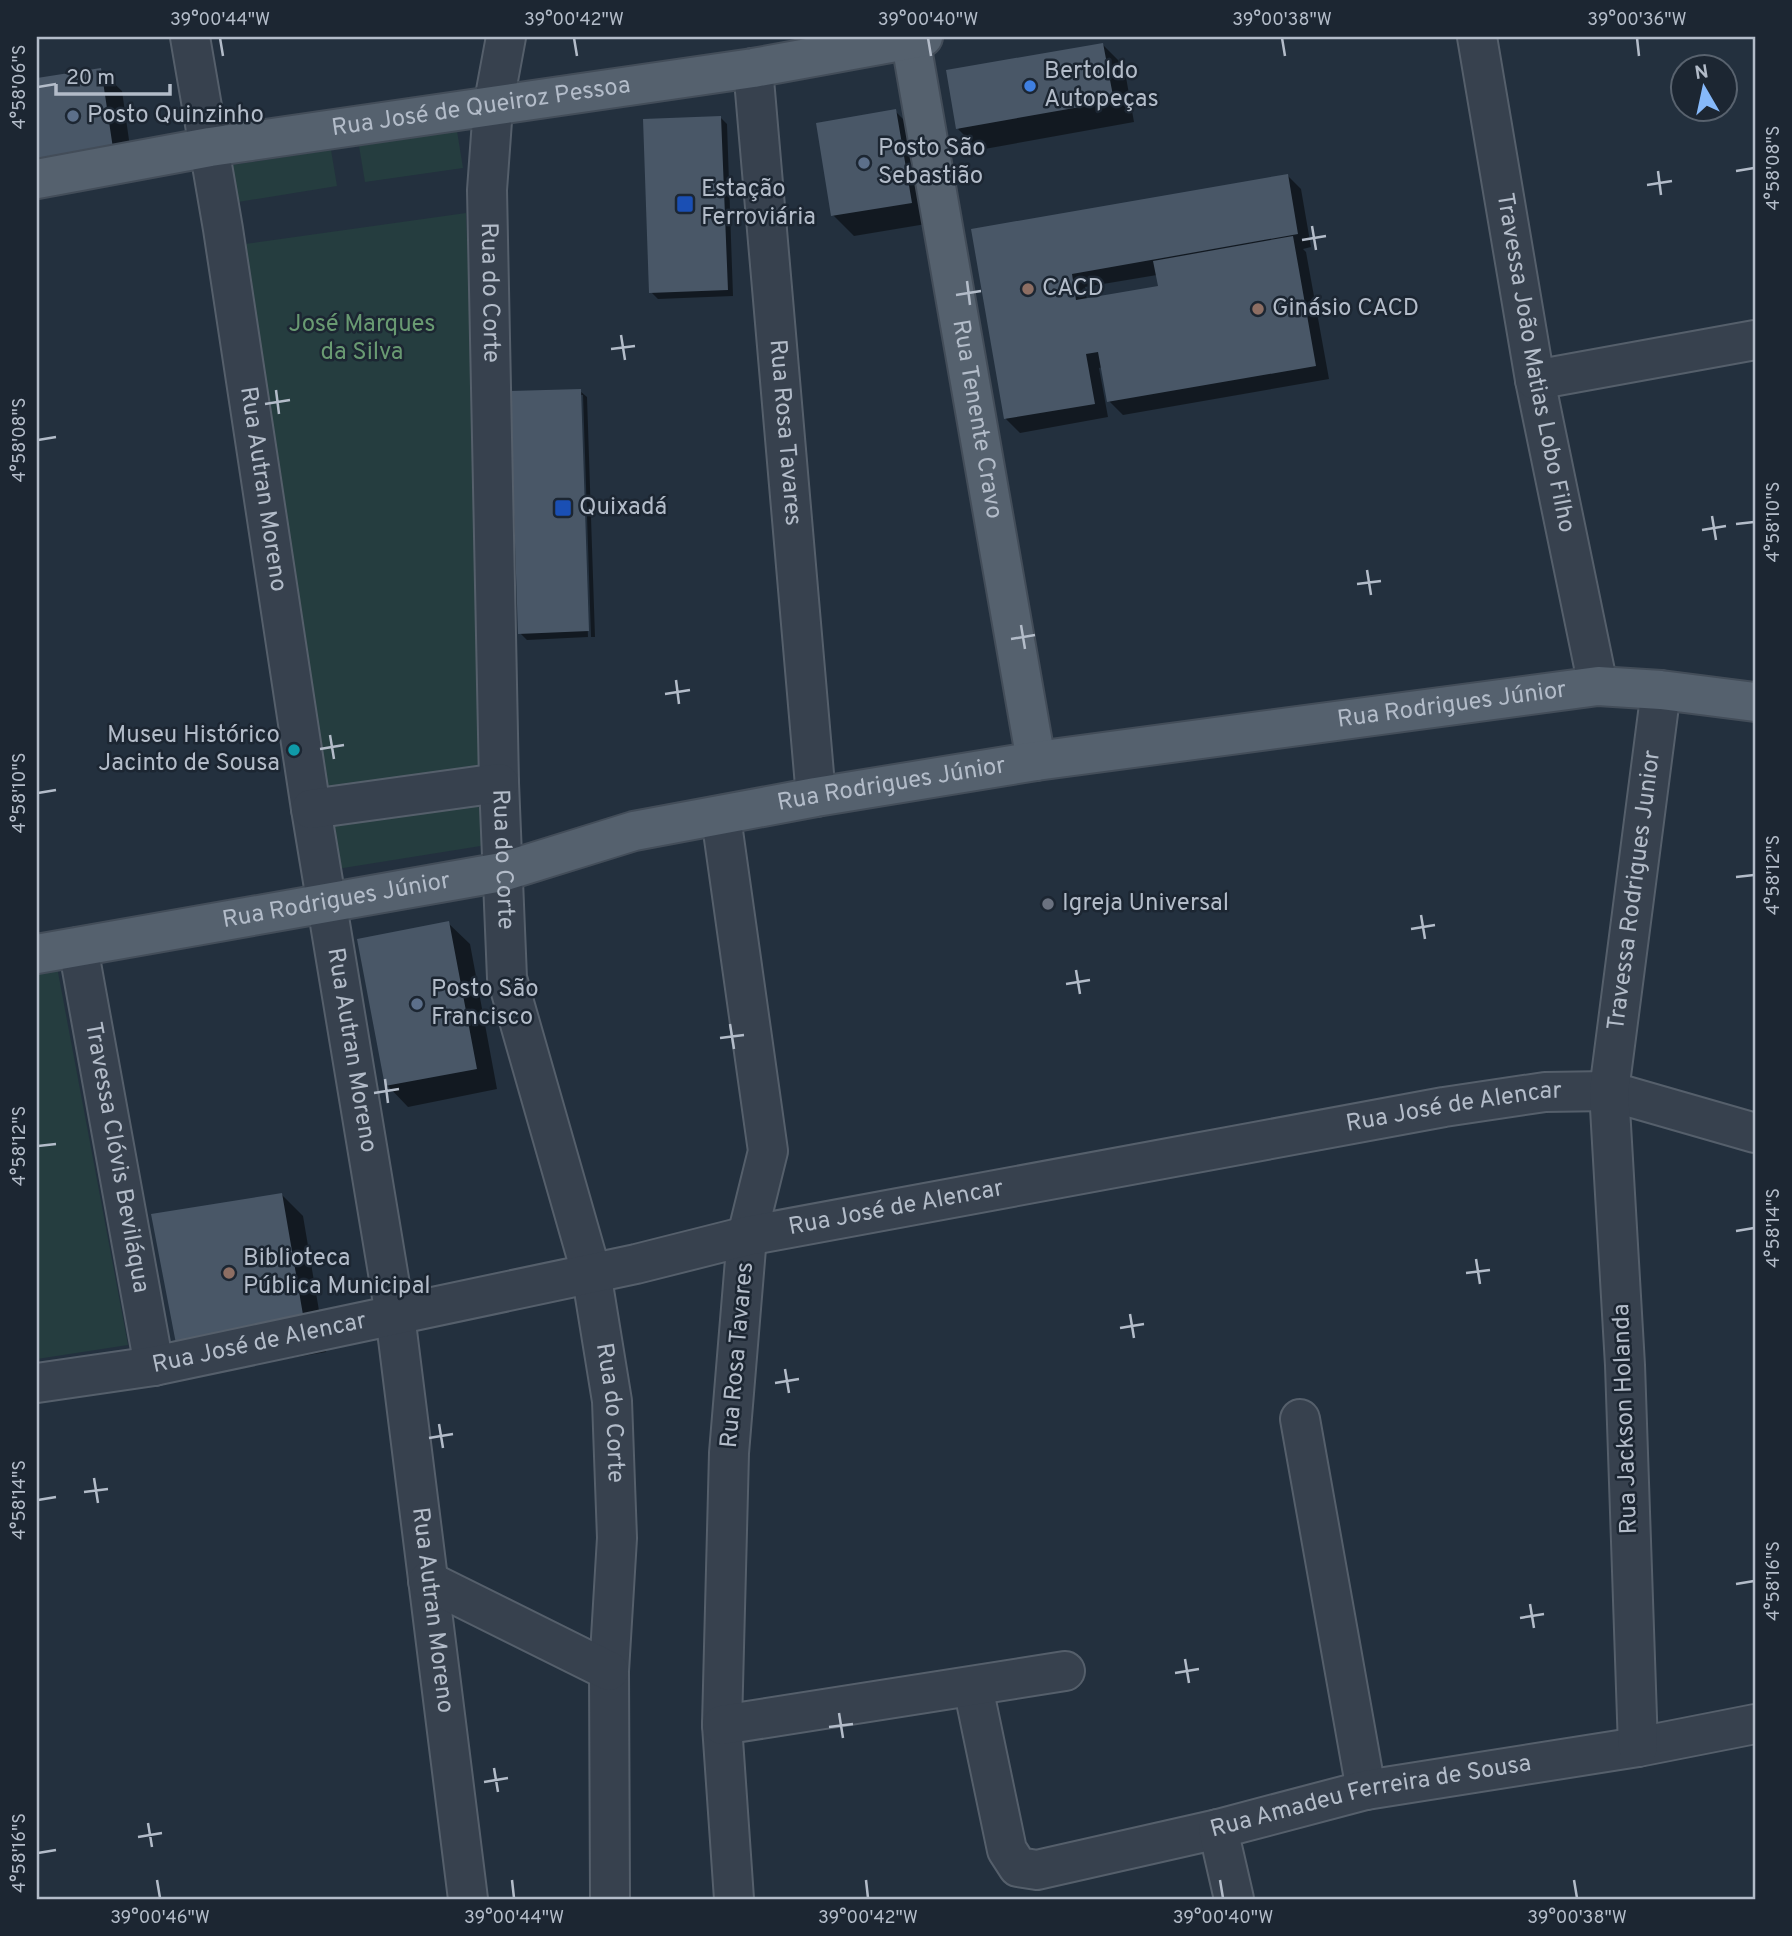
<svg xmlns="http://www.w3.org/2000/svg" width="1792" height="1936" font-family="Overpass,sans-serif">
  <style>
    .green { fill: #253d3f }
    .shadow { fill: #0007; fill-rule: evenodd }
    .building { fill: #495767 }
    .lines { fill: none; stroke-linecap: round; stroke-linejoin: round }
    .minor-casing { stroke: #555f6b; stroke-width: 42 }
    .major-casing { stroke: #434d59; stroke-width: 42 }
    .minor { stroke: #37414e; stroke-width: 38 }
    .major { stroke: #55616e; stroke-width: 38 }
    .ticks { fill: none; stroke: #b3bcc9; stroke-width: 2.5 }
    .shop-dot { fill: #3f7fe0; stroke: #1c2632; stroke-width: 2.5 }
    .service-dot { fill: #5c6f8a; stroke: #1c2632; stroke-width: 2.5 }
    .transit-dot { fill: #1a4fb4; stroke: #1c2632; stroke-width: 2.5 }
    .education-dot { fill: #8d6e63; stroke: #1c2632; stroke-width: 2.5 }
    .culture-dot { fill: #0f9aa8; stroke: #1c2632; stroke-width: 2.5 }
    .worship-dot { fill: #6b7280; stroke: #1c2632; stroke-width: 2.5 }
    .labels { text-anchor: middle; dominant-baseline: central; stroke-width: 5; stroke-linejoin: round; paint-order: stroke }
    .poi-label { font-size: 24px; fill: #b3bcc9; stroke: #1c2632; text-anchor: start }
    .street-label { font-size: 24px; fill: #b3bcc9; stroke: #1c2632 }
    .park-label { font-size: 24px; fill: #699a72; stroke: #1c2632 }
    .neatline { fill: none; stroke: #b3bcc9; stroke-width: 2.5 }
    .ticks-label { font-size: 18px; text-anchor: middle; fill: #b3bcc9 }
  </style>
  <rect width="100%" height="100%" fill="#23303e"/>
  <!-- green -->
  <path class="green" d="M457,131L463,168L365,182L359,146Z
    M331,150L337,186L238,202L232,165Z
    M466,213L487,768L323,791L238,245Z
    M486,801L493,844L337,869L330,826Z
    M57,967L128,1345L37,1359V971Z"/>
  <!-- shadow -->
  <path class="shadow" d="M1102,44L1124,66L1134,122L979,150L958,129Z
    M100,70L122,91L134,175H37V80Z
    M895,111L916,132L932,223L854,236L833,215Z
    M721,118L727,124L733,296L658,299L651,292Z
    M1287,175L1301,189L1311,247L1303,249L1306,252L1329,379L1123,415L1109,401L1103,367L1099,368L1108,417L1020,433L1006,419L973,231ZM1157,275L1160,288L1087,300L1085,287Z
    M580,391L587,397L595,637H591L583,395H579L588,637L527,640L520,633Z
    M448,923L470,944L497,1089L408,1107L387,1085Z
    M282,1195L303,1216L326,1352L200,1374Z"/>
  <!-- building -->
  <path class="building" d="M1103,43L1114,101L956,129L946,70Z
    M101,68L114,155L37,166V78Z
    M896,109L912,203L831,216L816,123Z
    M721,116L728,290L649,293L643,119Z
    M1288,174L1298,234L1072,274L1076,300L1158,286L1153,261L1293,236L1316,366L1107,402L1098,352L1086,354L1095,404L1004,419L971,229Z
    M581,389L589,631L518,634L510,391Z
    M449,921L477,1069L385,1086L357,939Z
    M282,1193L306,1332L178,1354L151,1214Z"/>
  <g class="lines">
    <defs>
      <g id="minor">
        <path id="s1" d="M190,37L223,229L311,809L395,1315L468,1899"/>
        <path id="s2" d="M506,37L493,107L487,190L499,783L507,978L591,1272L612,1401L617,1538L609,1671L610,1899"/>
        <path id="s3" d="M1477,37L1535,380L1598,686"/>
        <path id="s4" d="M753,68L816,797"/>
        <path d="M1535,380L1755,340"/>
        <path d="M311,809L499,783"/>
        <path d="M721,817L768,1151L747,1236L729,1453L722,1725L734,1899"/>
        <path id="s5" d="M78,947L154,1366"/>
        <path id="s6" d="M37,1383L154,1366L636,1264L747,1236L1444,1107L1545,1092L1609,1091L1755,1133"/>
        <path d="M1300,1419L1366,1790"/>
        <path d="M428,1581L609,1671"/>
        <path id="s7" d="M973,1687L1007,1850L1018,1867L1037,1870L1218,1829L1366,1790L1638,1747L1755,1724"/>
        <path d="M722,1725L1065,1671"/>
        <path id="s8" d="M1638,1747L1625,1365L1609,1091L1661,690"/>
        <path d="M1218,1829L1234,1899"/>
      </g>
      <g id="major">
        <path id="s9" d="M910,37L1036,761"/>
        <path id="s10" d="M37,179L210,147L753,68L923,37"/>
        <path id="s11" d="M37,954L502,872L634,831L816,797L1036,761L1598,686L1661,690L1755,702"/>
      </g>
    </defs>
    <!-- minor casing -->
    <use href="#minor" class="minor-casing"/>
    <!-- major casing -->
    <use href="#major" class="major-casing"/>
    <!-- minor -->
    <use href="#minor" class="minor"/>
    <!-- major -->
    <use href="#major" class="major"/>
  </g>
  <!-- ticks -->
  <path class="ticks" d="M220,38L223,56M574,38L577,56M928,38L931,56M1282,38L1285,56M1637,38L1639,56M38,87L56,84M1658,171L1661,195M1736,171L1754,168M1647,185L1672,181M1312,226L1316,250M1302,240L1326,236M967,281L970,305M956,295L981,291M621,335L625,360M611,349L635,346M276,390L279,414M265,404L290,400M38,440L56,437M1712,516L1716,540M1736,524L1754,522M1702,530L1726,526M1367,570L1371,595M1357,584L1381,581M1021,625L1025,649M1011,639L1035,635M676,680L679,704M665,694L690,690M330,735L334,759M320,749L344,745M38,793L56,790M1736,877L1754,875M1421,915L1425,939M1411,929L1435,925M1076,970L1080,994M1066,984L1090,980M730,1024L734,1049M720,1038L744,1035M385,1079L388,1103M374,1093L399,1089M38,1146L56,1144M1736,1231L1754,1228M1476,1259L1480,1284M1466,1273L1490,1270M1130,1314L1134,1338M1120,1328L1144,1324M785,1369L789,1393M775,1383L799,1379M439,1424L443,1448M429,1438L453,1434M94,1478L98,1503M84,1492L108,1489M38,1500L56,1497M1736,1584L1754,1581M1530,1604L1534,1628M1520,1618L1544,1614M1185,1659L1189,1683M1175,1673L1199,1669M839,1713L843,1738M829,1727L853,1724M494,1768L498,1792M484,1782L508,1778M148,1823L152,1847M138,1837L162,1833M38,1853L56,1850M157,1880L160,1898M512,1880L514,1898M866,1880L868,1898M1220,1880L1223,1898M1574,1880L1577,1898"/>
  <!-- markers -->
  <circle class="shop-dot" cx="1030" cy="86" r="7"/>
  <g class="service-dot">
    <circle cx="73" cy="116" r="7"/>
    <circle cx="864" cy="163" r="7"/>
    <circle cx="417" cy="1004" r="7"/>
  </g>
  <g class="transit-dot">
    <rect x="676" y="195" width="18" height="18" rx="3.5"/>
    <rect x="554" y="499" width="18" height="18" rx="3.5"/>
  </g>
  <g class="education-dot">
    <circle cx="1028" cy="289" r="7"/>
    <circle cx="1258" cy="309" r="7"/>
    <circle cx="229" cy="1273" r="7"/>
  </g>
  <circle class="culture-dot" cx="294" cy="750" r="7"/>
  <circle class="worship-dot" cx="1048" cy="904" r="7"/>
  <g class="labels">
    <!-- poi labels -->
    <g class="poi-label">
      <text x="1044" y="72">Bertoldo<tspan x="1044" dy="28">Autopeças</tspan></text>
      <text x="87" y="116">Posto Quinzinho</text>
      <text x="878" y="149">Posto São<tspan x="878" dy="28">Sebastião</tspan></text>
      <text x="701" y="190">Estação<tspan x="701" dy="28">Ferroviária</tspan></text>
      <text x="1042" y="289">CACD</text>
      <text x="1272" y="309">Ginásio CACD</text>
      <text x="579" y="508">Quixadá</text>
      <text x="280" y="736" text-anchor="end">Museu Histórico<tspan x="280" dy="28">Jacinto de Sousa</tspan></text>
      <text x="1062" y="904">Igreja Universal</text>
      <text x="431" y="990">Posto São<tspan x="431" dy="28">Francisco</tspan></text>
      <text x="243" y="1259">Biblioteca<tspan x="243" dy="28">Pública Municipal</tspan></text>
    </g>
    <!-- street labels -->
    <g class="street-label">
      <text stroke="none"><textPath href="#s10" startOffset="450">Rua José de Queiroz Pessoa</textPath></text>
      <text stroke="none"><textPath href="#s2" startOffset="257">Rua do Corte</textPath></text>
      <text stroke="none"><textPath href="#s3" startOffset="331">Travessa João Matias Lobo Filho</textPath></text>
      <text stroke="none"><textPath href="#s9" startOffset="388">Rua Tenente Cravo</textPath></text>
      <text stroke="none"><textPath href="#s4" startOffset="366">Rua Rosa Tavares</textPath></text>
      <text stroke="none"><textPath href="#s1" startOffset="458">Rua Autran Moreno</textPath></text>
      <text stroke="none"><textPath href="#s11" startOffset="1438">Rua Rodrigues Júnior</textPath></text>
      <text stroke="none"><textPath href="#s11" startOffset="872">Rua Rodrigues Júnior</textPath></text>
      <text stroke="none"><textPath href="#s2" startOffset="824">Rua do Corte</textPath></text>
      <text stroke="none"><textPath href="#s8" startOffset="859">Travessa Rodrigues Junior</textPath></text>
      <text stroke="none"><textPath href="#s11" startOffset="304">Rua Rodrigues Júnior</textPath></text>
      <text stroke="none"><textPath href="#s1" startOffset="1026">Rua Autran Moreno</textPath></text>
      <text stroke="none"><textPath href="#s6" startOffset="1444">Rua José de Alencar</textPath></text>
      <text stroke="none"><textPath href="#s5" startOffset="214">Travessa Clóvis Beviláqua</textPath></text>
      <text stroke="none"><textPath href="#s6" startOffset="877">Rua José de Alencar</textPath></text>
      <text stroke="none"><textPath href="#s6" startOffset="226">Rua José de Alencar</textPath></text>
      <text transform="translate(738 1355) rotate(-85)">Rua Rosa Tavares</text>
      <text stroke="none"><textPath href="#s2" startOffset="1391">Rua do Corte</textPath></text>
      <text transform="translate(1626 1419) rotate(-92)">Rua Jackson Holanda</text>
      <text stroke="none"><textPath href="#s1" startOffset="1592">Rua Autran Moreno</textPath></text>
      <text stroke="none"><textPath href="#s7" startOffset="548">Rua Amadeu Ferreira de Sousa</textPath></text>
    </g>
    <!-- park labels -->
    <g class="park-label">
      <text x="362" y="325">José Marques<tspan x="362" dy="28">da Silva</tspan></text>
    </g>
  </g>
  <!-- border -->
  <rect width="1792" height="1936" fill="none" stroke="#1c2632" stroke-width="77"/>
  <!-- north arrow -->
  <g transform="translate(1704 88) rotate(351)"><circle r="33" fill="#1c2632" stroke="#58626e" stroke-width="2"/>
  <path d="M0-5L12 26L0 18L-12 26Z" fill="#86b9fa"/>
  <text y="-10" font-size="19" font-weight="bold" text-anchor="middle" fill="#b3bcc9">N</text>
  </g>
  <!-- scale -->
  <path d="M56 84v10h114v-10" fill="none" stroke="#b3bcc9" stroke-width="3.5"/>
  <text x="66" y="84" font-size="21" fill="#b3bcc9" stroke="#1c2632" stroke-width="5" paint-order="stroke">20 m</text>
  <rect x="38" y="38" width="1716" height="1860" class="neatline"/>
  <g class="ticks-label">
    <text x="220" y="25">39°00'44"W</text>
    <text x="574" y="25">39°00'42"W</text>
    <text x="928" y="25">39°00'40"W</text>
    <text x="1282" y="25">39°00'38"W</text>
    <text x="1637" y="25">39°00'36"W</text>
    <text transform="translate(19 87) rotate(-90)" y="6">4°58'06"S</text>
    <text transform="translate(1773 168) rotate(-90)" y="6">4°58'08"S</text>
    <text transform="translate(19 440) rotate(-90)" y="6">4°58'08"S</text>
    <text transform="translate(1773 522) rotate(-90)" y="6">4°58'10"S</text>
    <text transform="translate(19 793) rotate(-90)" y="6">4°58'10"S</text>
    <text transform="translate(1773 875) rotate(-90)" y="6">4°58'12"S</text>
    <text transform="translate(19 1146) rotate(-90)" y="6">4°58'12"S</text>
    <text transform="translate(1773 1228) rotate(-90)" y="6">4°58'14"S</text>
    <text transform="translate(19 1500) rotate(-90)" y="6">4°58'14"S</text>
    <text transform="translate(1773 1581) rotate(-90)" y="6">4°58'16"S</text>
    <text transform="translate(19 1853) rotate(-90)" y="6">4°58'16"S</text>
    <text x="160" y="1923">39°00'46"W</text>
    <text x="514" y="1923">39°00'44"W</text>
    <text x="868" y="1923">39°00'42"W</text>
    <text x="1223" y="1923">39°00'40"W</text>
    <text x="1577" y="1923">39°00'38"W</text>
  </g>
</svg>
